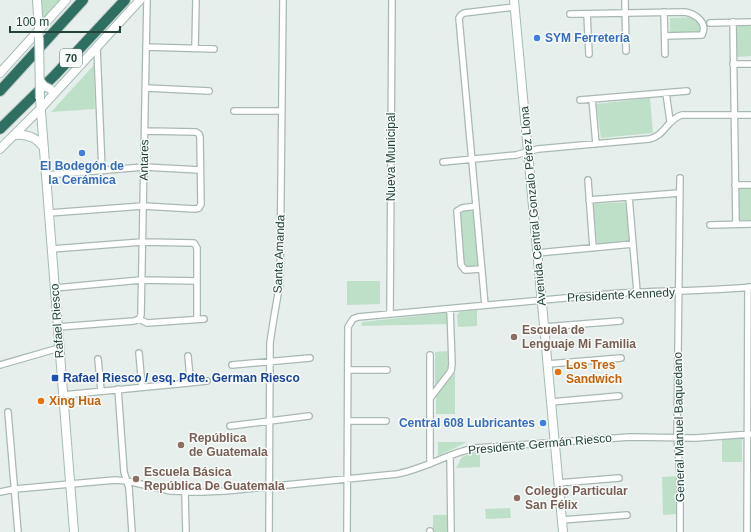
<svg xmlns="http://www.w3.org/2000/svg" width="751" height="532" font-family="Helvetica,sans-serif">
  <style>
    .green { fill: #bfe0c8 }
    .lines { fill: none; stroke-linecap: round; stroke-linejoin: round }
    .street-casing { stroke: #a8b8b2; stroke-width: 8 }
    .secondary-casing { stroke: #a4bbb3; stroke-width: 10 }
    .highway-casing { stroke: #c2cac8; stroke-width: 12 }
    .street { stroke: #fff; stroke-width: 5.5 }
    .secondary { stroke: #fff; stroke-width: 8 }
    .highway { stroke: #2f6f62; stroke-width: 10 }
    .secondary-bridge-casing { stroke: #a4bbb3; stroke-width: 10; stroke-linecap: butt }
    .secondary-bridge { stroke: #fff; stroke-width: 8 }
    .shop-dot { fill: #3f7fe0; stroke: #f7fbf9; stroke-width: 1.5 }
    .education-dot { fill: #8d6e63; stroke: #f7fbf9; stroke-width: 1.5 }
    .food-dot { fill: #e8710a; stroke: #f7fbf9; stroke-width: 1.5 }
    .transit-dot { fill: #1a4fb4; stroke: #f7fbf9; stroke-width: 1.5 }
    .labels { text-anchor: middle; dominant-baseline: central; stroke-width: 3; stroke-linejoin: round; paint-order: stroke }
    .shield { fill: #f7fbf9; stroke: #637a73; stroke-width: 1 }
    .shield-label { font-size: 11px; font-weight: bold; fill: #24423a }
    .shop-label { font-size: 12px; font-weight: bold; fill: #366cbe; stroke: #f7fbf9; text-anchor: start }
    .street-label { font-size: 12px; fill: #24423a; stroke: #f7fbf9 }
    .education-label { font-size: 12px; font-weight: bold; fill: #785e54; stroke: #f7fbf9; text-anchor: start }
    .food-label { font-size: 12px; font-weight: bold; fill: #c56008; stroke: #f7fbf9; text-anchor: start }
    .transit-label { font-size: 12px; font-weight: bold; fill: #164399; stroke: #f7fbf9; text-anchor: start }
  </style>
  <rect width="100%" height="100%" fill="#e6efeb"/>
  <!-- green -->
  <path class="green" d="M40,0H63L42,23Z
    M694,17L701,24L702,33L670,34V18Z
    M735,25H751V56L737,57Z
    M94,65L95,109L51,112Z
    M650,98L653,133L601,138L596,104Z
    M751,186V220H739V187Z
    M628,202L631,242L597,245L593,204Z
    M472,209L475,213L479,263L477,267L468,268L464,263L459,213L462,211Z
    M347,281H380V304L347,305Z
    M477,310V326L458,327L457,315L460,312Z
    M445,313L448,314V324L361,326L362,322Z
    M449,351C450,370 448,371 435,385V352Z
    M455,373V414H436V395Z
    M722,439H742V462H722Z
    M438,442H467L438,456Z
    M472,453H480V467L456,468L462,457Z
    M677,476L678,514L663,515L662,477Z
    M510,508L511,518L486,519L485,509Z
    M433,515H447V532H433Z"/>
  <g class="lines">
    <defs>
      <path id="street" d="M625,0L626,51
        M664,12L665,54
        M570,14L685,12C696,14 708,23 702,35L665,36
        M587,14L589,54
        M733,22L736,224
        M710,23L751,22
        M146,47L214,49
        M97,48L102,171
        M195,49L196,0
        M733,64H751
        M146,88L209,91
        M666,93L670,121
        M592,99L596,144
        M580,100L687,91
        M234,111H282
        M443,162L516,155L538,149L649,139C665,136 667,119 682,115H751
        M46,175L144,167L200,170
        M680,178L677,437L680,475V532
        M588,180L593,248
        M735,185H751
        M629,197L637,292
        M589,200L679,193
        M476,206L462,208L457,211L461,265L465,270L482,269
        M49,213L143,206L195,209L199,208L201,204L200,137L199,134L196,132L145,131
        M710,225L751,224
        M52,249L142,242L194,243L197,248V319
        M537,253L633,244
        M55,288L141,280L197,281
        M485,305L459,18L461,15L464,13L515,7
        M390,314L392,0
        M139,319L141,315L147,0
        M58,327L134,321L139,319L147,323L204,319
        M544,327L620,321
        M139,353L142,387
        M430,355V464
        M98,359L101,391
        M548,364L621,358
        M0,365L59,348
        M232,365L310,358
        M348,370H387
        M188,383L207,381
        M118,389L124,472L129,488L132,532
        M63,395L188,383L190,378L188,356
        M431,397L451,371L452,364L450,309
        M551,402L619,396
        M8,412L18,532
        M348,421H386
        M230,426L309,416
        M450,456L451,532
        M558,483L619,478
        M0,492L15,489L115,480L127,481L171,491L201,492L225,491L397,474C425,469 448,453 475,448L630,437L696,438L751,434
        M185,492L186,532
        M562,520L627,515
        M269,532L270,343L273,323L280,282L283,0
        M347,532L348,327L353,319L358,317L609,294C656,290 703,292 751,287
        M430,532V531
        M747,532L748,287"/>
      <path id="secondary" d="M37,0L39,32
        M514,0L563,532
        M0,73L66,0
        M40,99L74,532
        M16,135C28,134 37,138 44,148
        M0,149L40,109L140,0"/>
      <path id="highway" d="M0,91L83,0
        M0,129L55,75L125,0"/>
    </defs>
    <!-- street casing -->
    <use href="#street" class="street-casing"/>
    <!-- secondary casing -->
    <use href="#secondary" class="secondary-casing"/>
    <!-- highway casing -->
    <use href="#highway" class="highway-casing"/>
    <!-- street -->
    <use href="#street" class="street"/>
    <!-- secondary -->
    <use href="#secondary" class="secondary"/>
    <!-- highway -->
    <use href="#highway" class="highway"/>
    <defs>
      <path id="secondary-bridge" d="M39,37L40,99
        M40,81L44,86L50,89"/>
    </defs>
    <!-- secondary-bridge casing -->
    <use href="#secondary-bridge" class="secondary-bridge-casing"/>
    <!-- secondary-bridge -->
    <use href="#secondary-bridge" class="secondary-bridge"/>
  </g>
  <!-- markers -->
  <g class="shop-dot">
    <circle cx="537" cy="38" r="4"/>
    <circle cx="82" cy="153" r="4"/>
    <circle cx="543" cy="423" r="4"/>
  </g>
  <g class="education-dot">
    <circle cx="514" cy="337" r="4"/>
    <circle cx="181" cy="445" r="4"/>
    <circle cx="136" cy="479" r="4"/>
    <circle cx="517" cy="498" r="4"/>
  </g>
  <g class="food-dot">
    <circle cx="558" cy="372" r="4"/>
    <circle cx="41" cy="401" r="4"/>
  </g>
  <rect class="transit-dot" x="51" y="374" width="8" height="8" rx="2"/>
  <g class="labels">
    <!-- shield labels -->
    <rect class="shield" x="60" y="49" width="22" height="18" rx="3"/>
    <g class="shield-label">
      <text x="71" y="58">70</text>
    </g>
    <!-- shop labels -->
    <g class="shop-label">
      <text x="545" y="38">SYM Ferretería</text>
      <text x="82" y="166" text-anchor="middle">El Bodegón de<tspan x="82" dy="14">la Cerámica</tspan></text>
      <text x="535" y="423" text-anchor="end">Central 608 Lubricantes</text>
    </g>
    <!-- street labels -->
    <g class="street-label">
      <text transform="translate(391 157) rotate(-90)">Nueva Municipal</text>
      <text transform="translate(144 160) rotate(-89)">Antares</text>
      <text transform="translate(533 206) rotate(-95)">Avenida Central Gonzalo Pérez Llona</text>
      <text transform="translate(279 254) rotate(-88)">Santa Amanda</text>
      <text transform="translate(621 295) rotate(-3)">Presidente Kennedy</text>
      <text transform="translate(57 321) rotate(-94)">Rafael Riesco</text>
      <text transform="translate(679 427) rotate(-91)">General Manuel Baquedano</text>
      <text transform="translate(540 444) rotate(-5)">Presidente Germán Riesco</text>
    </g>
    <!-- education labels -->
    <g class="education-label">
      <text x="522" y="330">Escuela de<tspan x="522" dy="14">Lenguaje Mi Familia</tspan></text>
      <text x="189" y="438">República<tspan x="189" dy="14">de Guatemala</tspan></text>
      <text x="144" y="472">Escuela Básica<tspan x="144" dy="14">República De Guatemala</tspan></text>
      <text x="525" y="491">Colegio Particular<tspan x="525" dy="14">San Félix</tspan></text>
    </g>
    <!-- food labels -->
    <g class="food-label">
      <text x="566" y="365">Los Tres<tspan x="566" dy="14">Sandwich</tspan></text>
      <text x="49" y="401">Xing Hua</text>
    </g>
    <!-- transit labels -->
    <g class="transit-label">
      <text x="63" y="378">Rafael Riesco / esq. Pdte. German Riesco</text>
    </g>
  </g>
  <!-- scale -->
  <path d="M10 26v6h110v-6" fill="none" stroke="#24423a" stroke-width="2"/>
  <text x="16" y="26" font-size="12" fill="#24423a" stroke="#f7fbf9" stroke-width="3" paint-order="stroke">100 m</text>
</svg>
